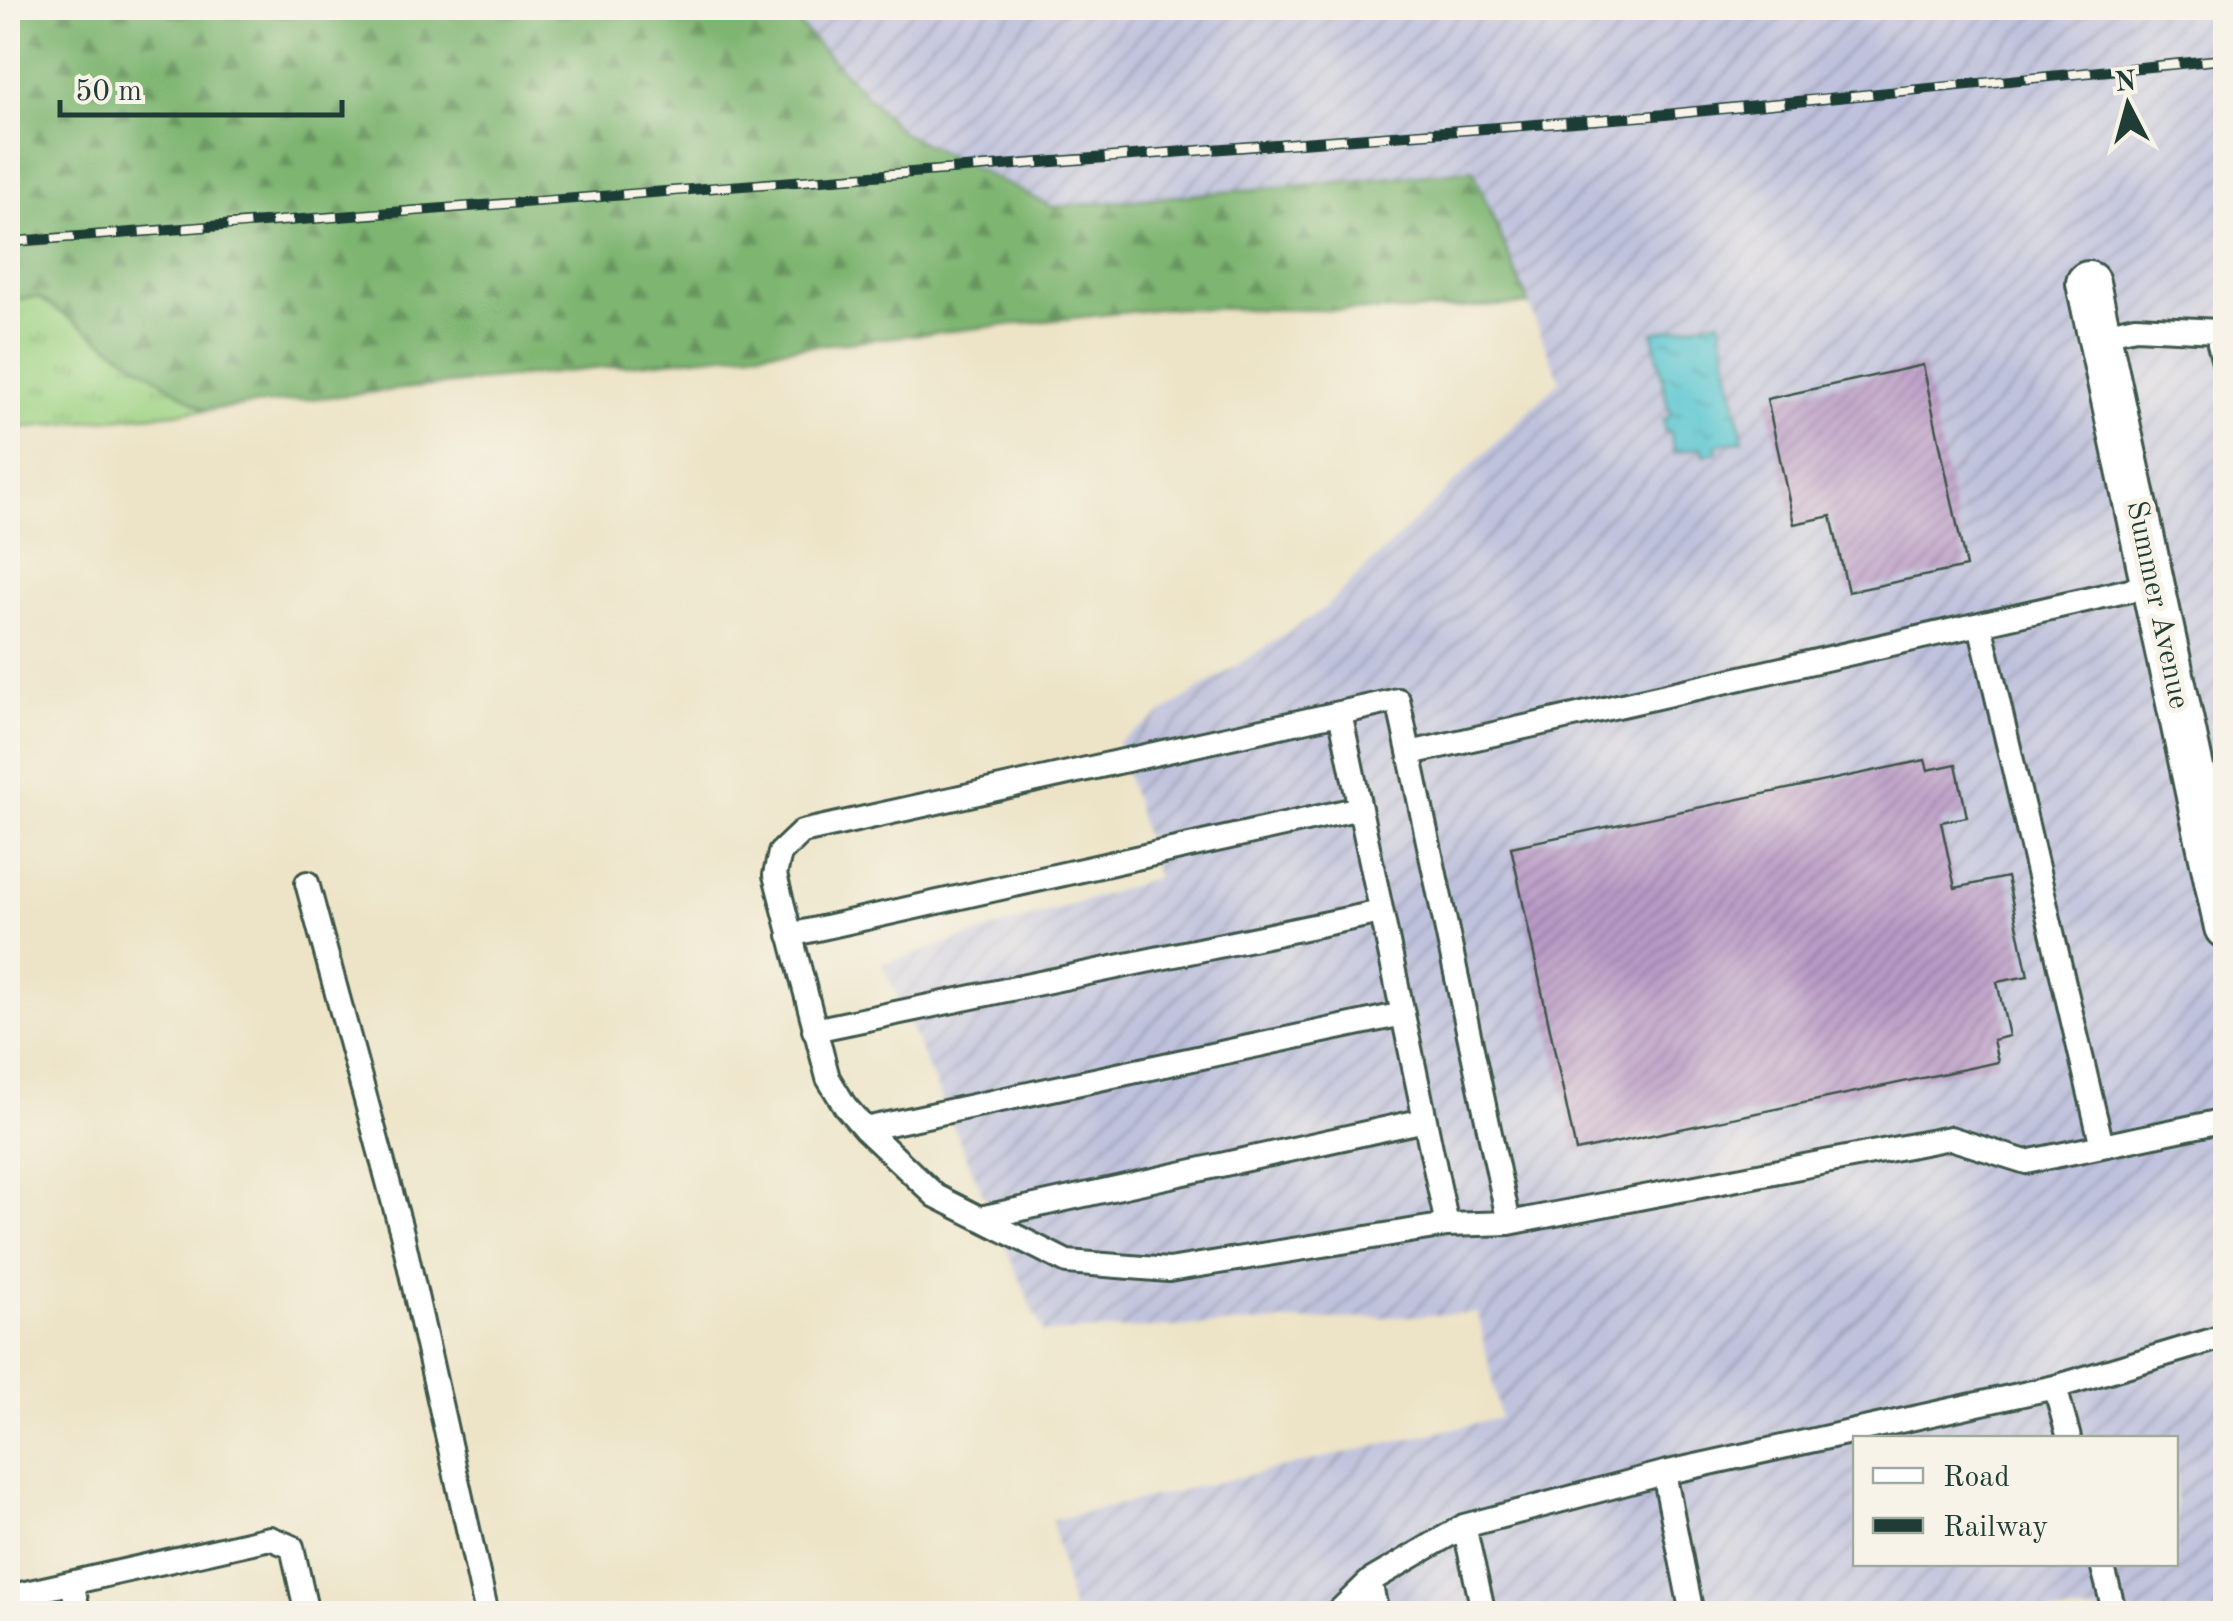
<svg xmlns="http://www.w3.org/2000/svg" width="2233" height="1621" font-family="'Old Standard TT',serif">
  <style>
    .industrial { fill: url(#industrial-furrows); fill-rule: evenodd }
    .grass { fill: url(#grass-tufts); stroke: #5e885c; stroke-width: 2.5 }
    .forest { fill: url(#forest-firs); stroke: #4e7952; stroke-width: 2.5 }
    .water { fill: url(#water-ripples); stroke: #3c8282; stroke-width: 2.5 }
    .building { fill: url(#building-hatch) }
    .lines { fill: none; stroke-linecap: round; stroke-linejoin: round }
    .service-casing { stroke: #3e564a; stroke-width: 28 }
    .minor-casing { stroke: #3e564a; stroke-width: 48 }
    .service { stroke: #fff; stroke-width: 22 }
    .minor { stroke: #fff; stroke-width: 42 }
    .rail-casing { stroke: #1f3d34; stroke-width: 11 }
    .rail { stroke: #f7f3e8; stroke-width: 8; stroke-dasharray: 22; stroke-linecap: butt }
    .labels { text-anchor: middle; dominant-baseline: central; stroke-width: 10; stroke-linejoin: round; paint-order: stroke }
    .street-label { font-size: 30px; fill: #1f3d34; stroke: #f7f3e8 }
  </style>
  <defs>
    <pattern id="industrial-furrows" width="10" height="10" patternUnits="userSpaceOnUse" patternTransform="scale(2.5)"><rect width="10" height="10" fill="#c0c2dd"/><path d="M-1 1l2-2M0 10L10 0M9 11l2-2" fill="none" stroke="#9b9fb4"/></pattern>
    <pattern id="grass-tufts" width="24" height="20" patternUnits="userSpaceOnUse" patternTransform="scale(2.5)"><rect width="24" height="20" fill="#9ed383"/><path d="M3 7l-1-3M5 7V3M7 7l1-3M15 17l-1-3M17 17v-4M19 17l1-3" fill="none" stroke="#80ac6c"/></pattern>
    <pattern id="forest-firs" width="22" height="20" patternUnits="userSpaceOnUse" patternTransform="scale(2.5)"><rect width="22" height="20" fill="#7eb571"/><path d="M5 1l3.5 6h-7zM16 11l3.5 6h-7z" fill="#67945e"/></pattern>
    <pattern id="water-ripples" width="26" height="14" patternUnits="userSpaceOnUse" patternTransform="scale(2.5)"><rect width="26" height="14" fill="#5ac6d1"/><path d="M2 4q2-2 4 0t4 0M15 11q2-2 4 0t4 0" fill="none" stroke="#4aa2aa"/></pattern>
    <pattern id="building-hatch" width="6" height="6" patternUnits="userSpaceOnUse" patternTransform="scale(2.5)"><rect width="6" height="6" fill="#b99ac6"/><path d="M-1 1l2-2M0 6l6-6M5 7l2-2" fill="none" stroke="#967fa2"/></pattern>
  </defs>
  <rect width="100%" height="100%" fill="#f7f3e8"/>
  <filter id="ink" filterUnits="userSpaceOnUse"><feTurbulence type="fractalNoise" baseFrequency=".01" numOctaves="2"/><feDisplacementMap in="SourceGraphic" scale="20" xChannelSelector="R" yChannelSelector="G"/><feConvolveMatrix kernelMatrix="1 2 1 2 8 2 1 2 1" color-interpolation-filters="sRGB"/></filter>
  <filter id="wash" filterUnits="userSpaceOnUse"><feTurbulence type="fractalNoise" baseFrequency=".0048" numOctaves="4" result="noise"/><feDisplacementMap in="SourceGraphic" scale="40" xChannelSelector="R" yChannelSelector="G"/><feGaussianBlur stdDeviation="2.25" result="paint"/><feColorMatrix in="noise" values="0 0 0 0 0 0 0 0 0 0 0 0 0 0 0 0 0 1.4 0 .05"/><feComposite in="paint" operator="in"/></filter>
  <g filter="url(#wash)">
    <rect width="100%" height="100%" fill="#ede4c7"/>
    <!-- industrial -->
    <path class="industrial" d="M783,8H2225V1613H1072L1052,1520L1500,1418L1478,1313L1043,1333L883,964L1157,878L1117,743L1325,608L1560,381L1473,170L1053,207L901,132ZM1856,1438H2176V1564H1856Z"/>
    <!-- grass -->
    <path class="grass" d="M38,297L205,410L8,429V300Z"/>
    <!-- forest -->
    <path class="forest" d="M8,8H783L901,132L1053,207L1473,170L1529,304L1407,311L1167,308L205,410L38,297L8,300Z"/>
    <!-- water -->
    <path class="water" d="M1720,320L1743,440L1716,445L1717,452L1704,455L1702,447L1674,453L1670,431L1665,432L1663,419L1670,417L1653,332Z"/>
    <g id="blocks">
      <!-- building -->
      <path class="building" d="M1923,365L1966,567L1848,592L1831,516L1794,524L1767,399Z
        M1925,760L1928,770L1956,764L1967,817L1941,822L1955,888L2007,877L2028,976L1997,982L2009,1036L1993,1040L1998,1062L1576,1151L1511,847Z"/>
    </g>
  </g>
  <g filter="url(#ink)">
    <use href="#blocks" fill-opacity="0" stroke="#3e564a" stroke-width="2.5"/>
    <g class="lines">
      <defs>
        <path id="service" d="M2226,327L2219,331V344L2226,369
          M2099,335L2135,327L2219,331
          M1980,624L2102,1146
          M1340,713L1447,1225
          M1410,753L2152,585
          M307,883L402,1233L487,1614
          M790,935L1360,808
          M814,1030L1381,912
          M865,1129L1403,1014
          M980,1218L1425,1120
          M1509,1223L1398,700L802,832L780,853L775,875L828,1078L845,1106L865,1129L936,1196L1067,1262L1169,1270L1447,1225L1509,1223L1950,1138L2026,1162L2226,1120
          M2055,1387L2069,1438
          M1664,1473L1692,1614
          M1464,1526L1484,1614
          M2102,1564L2115,1614
          M1370,1581L1464,1526L1664,1473L2055,1387L2226,1336
          M72,1583L79,1614
          M8,1597L270,1538L292,1547L307,1614
          M1336,1614L1370,1581L1377,1614"/>
        <path id="minor" d="M2088,283L2226,927"/>
      </defs>
      <!-- service casing -->
      <use href="#service" class="service-casing"/>
      <!-- minor casing -->
      <use href="#minor" class="minor-casing"/>
      <!-- service -->
      <use href="#service" class="service"/>
      <!-- minor -->
      <use href="#minor" class="minor"/>
      <defs>
        <path id="rail" d="M8,242L1660,115L2226,59"/>
      </defs>
      <!-- rail casing -->
      <use href="#rail" class="rail-casing"/>
      <!-- rail -->
      <use href="#rail" class="rail"/>
    </g>
  </g>
  <g class="labels">
    <!-- street labels -->
    <g class="street-label">
      <text transform="translate(2157 605) rotate(78)">Summer Avenue</text>
    </g>
  </g>
  <!-- margin -->
  <rect width="2233" height="1621" fill="none" stroke="#f7f3e8" stroke-width="40"/>
  <!-- legend -->
  <rect x="1853" y="1436" width="325" height="130" fill="#f7f3e8" stroke="#a1aaa0" stroke-width="2.5"/>
  <rect x="1873" y="1468" width="50" height="15" fill="#ffffff" stroke="#a1aaa0" stroke-width="2.5"/>
  <text x="1943" y="1486" font-size="30" fill="#1f3d34">Road</text>
  <rect x="1873" y="1518" width="50" height="15" fill="#1f3d34" stroke="#a1aaa0" stroke-width="2.5"/>
  <text x="1943" y="1536" font-size="30" fill="#1f3d34">Railway</text>
  <!-- north arrow -->
  <g transform="translate(2128 105) rotate(354)" stroke="#f7f3e8" stroke-width="8" paint-order="stroke">
  <path d="M0-8L18 38L0 25L-18 38Z" fill="#1f3d34"/>
  <text y="-15" font-size="28" font-weight="bold" text-anchor="middle" fill="#1f3d34">N</text>
  </g>
  <!-- scale -->
  <path d="M60 100v15h282v-15" fill="none" stroke="#1f3d34" stroke-width="5"/>
  <text x="75" y="100" font-size="30" fill="#1f3d34" stroke="#f7f3e8" stroke-width="8" paint-order="stroke">50 m</text>
</svg>
